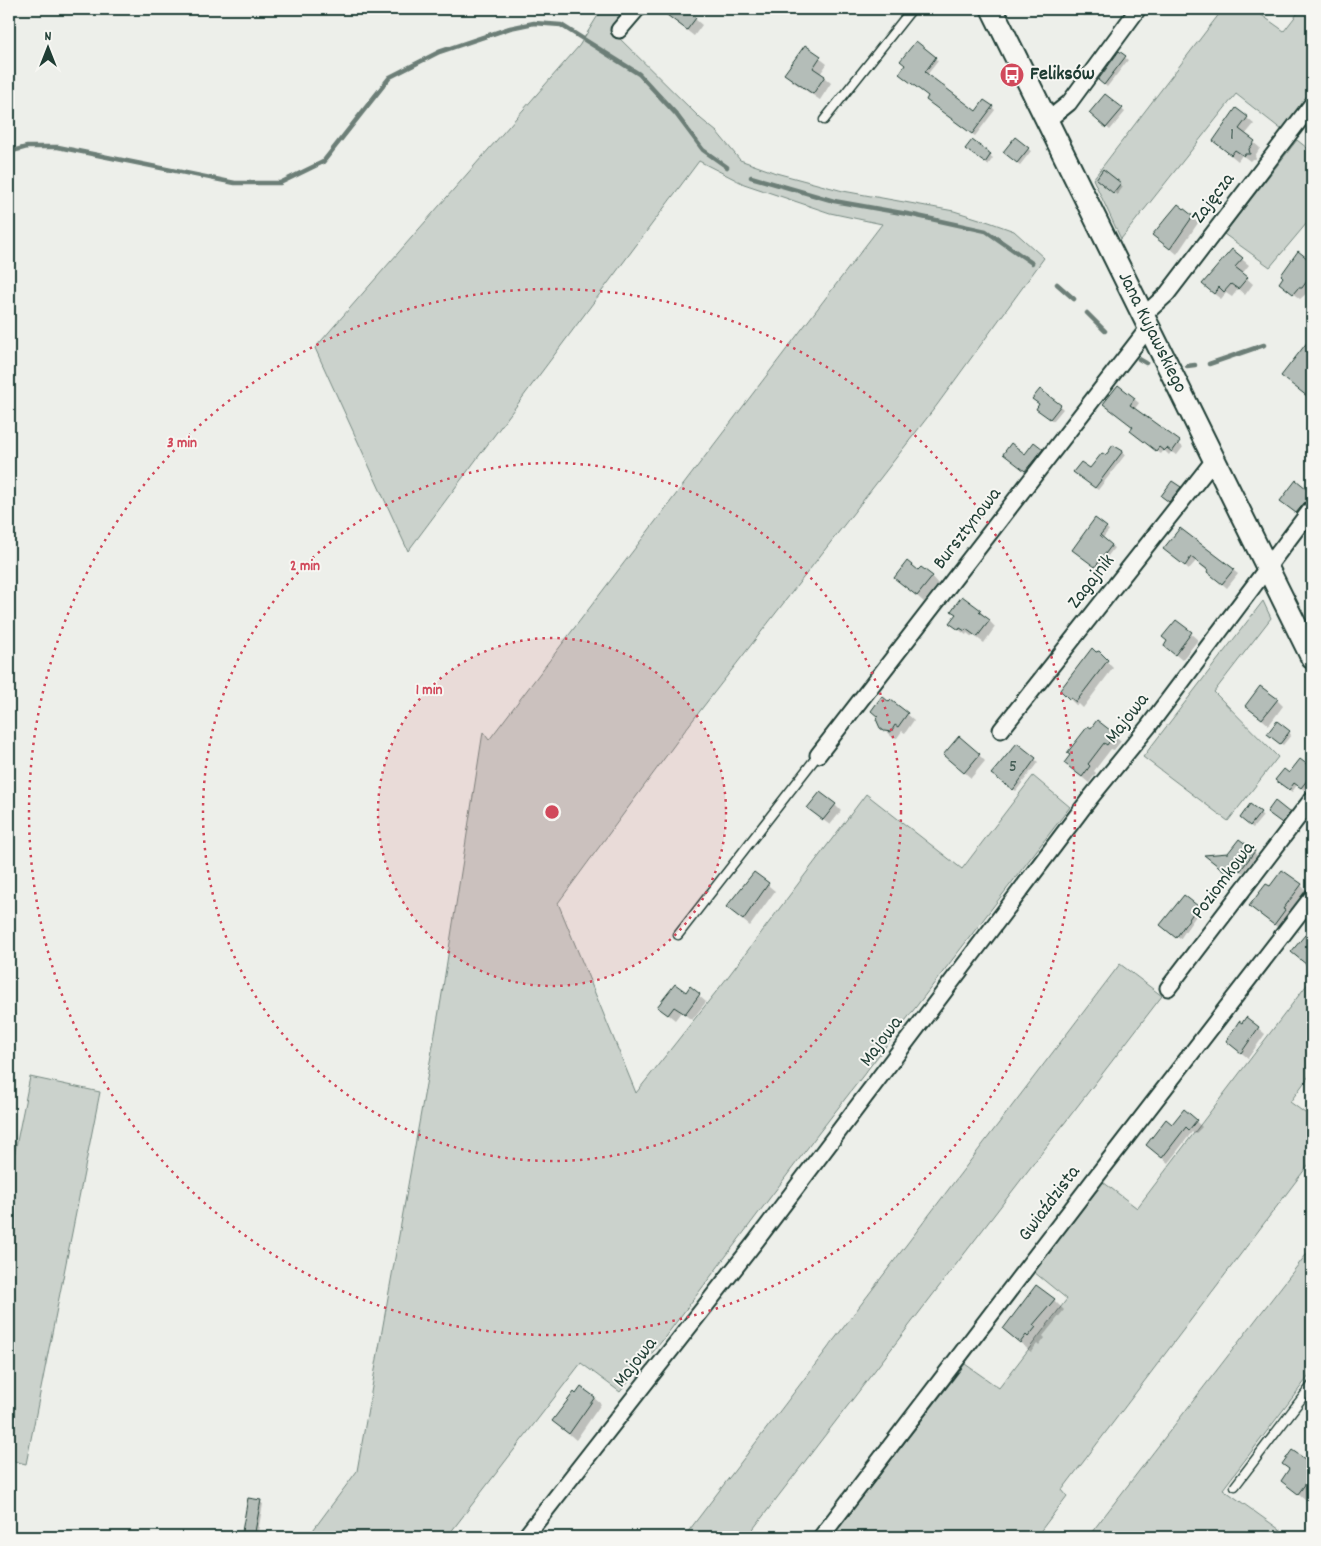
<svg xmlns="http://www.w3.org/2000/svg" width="1321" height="1546" font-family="Dekko,sans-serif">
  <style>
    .green { fill: #cbd2cc; stroke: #758880 }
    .shadow { fill: #0003 }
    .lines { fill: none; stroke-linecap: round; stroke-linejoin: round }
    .stream { stroke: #6c7e77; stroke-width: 4.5 }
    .building { fill: #b4bdb8; stroke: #1f3d34 }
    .service-casing { stroke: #1f3d34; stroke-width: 11 }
    .minor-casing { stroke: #1f3d34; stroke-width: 19 }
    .secondary-casing { stroke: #1f3d34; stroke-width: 25 }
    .service { stroke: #f6f6f2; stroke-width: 8 }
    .minor { stroke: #f6f6f2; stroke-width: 15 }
    .secondary { stroke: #f6f6f2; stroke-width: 21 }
    .ring { fill: none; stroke: #d1495b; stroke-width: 2.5; stroke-dasharray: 2.5 5 }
    .labels { text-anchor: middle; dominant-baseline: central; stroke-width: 4; stroke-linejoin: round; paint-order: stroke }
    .number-label { font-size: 18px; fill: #445d55 }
    .poi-label { font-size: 20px; font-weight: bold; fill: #1f3d34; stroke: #f6f6f2; text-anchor: start }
    .street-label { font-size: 20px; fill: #1f3d34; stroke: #f6f6f2 }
    .centre { fill: #d1495b; stroke: #f6f6f2; stroke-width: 2.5 }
    .ring-label { font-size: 15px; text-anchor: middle; font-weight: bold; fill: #d1495b; stroke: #f6f6f2; stroke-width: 4; stroke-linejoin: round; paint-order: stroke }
  </style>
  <rect width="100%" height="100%" fill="#edefea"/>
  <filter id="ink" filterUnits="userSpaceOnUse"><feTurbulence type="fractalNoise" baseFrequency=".02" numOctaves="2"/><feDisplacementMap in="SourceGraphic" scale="10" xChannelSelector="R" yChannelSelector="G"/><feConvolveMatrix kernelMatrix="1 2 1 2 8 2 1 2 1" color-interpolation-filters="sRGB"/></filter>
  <g filter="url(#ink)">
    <!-- green -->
    <path class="green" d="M604,9H630L611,30L701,119L717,132L740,160L776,173L843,191L954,211L989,222L1014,231L1044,258L937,405L686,729L558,903L636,1093L727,978L866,794L962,869L1033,776L1070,807L818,1134L662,1341L620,1392L581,1363L447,1537H308L357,1471L441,1000L483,732L489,740L882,224L830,213L744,184L699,161L408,551L315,348L579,46L597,17Z
      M1223,9H1253L1284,31L1301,9H1312V91L1282,130L1236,94L1121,239L1093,179Z
      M1297,140L1312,152V217L1270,267L1224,234Z
      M1263,601L1271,618L1214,692L1278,757L1228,821L1143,757Z
      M1120,964L1162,996L747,1537H684Z
      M1312,978V1072L1290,1102L1312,1118V1160L1062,1490L1067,1496L1036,1537H832L965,1364L999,1388L1067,1299L1034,1272L1103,1182L1137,1208Z
      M30,1077L100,1092L26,1464L9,1460V1181Z
      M1312,1247V1372L1223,1489L1283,1532L1279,1537H1088Z"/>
    <!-- shadow -->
    <path class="shadow" d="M663,9H683L702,25L694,36L668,16Z
      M1075,9H1091L1085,16Z
      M916,43L938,61L927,75L976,112L992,107L995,110L975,136L930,102Z
      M805,47L827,64L820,74L831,83L820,100L792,81L786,74Z
      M1119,53L1128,60L1107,87L1102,82Z
      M1105,95L1125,112L1110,130L1093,116Z
      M1237,110L1254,124L1245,135L1260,148L1255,156L1256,159H1252L1250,161L1242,155L1238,161L1221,147Z
      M973,142L993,158L988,165L970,152Z
      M1028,149L1031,151L1020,165L1007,155Z
      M1100,182L1120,184L1123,187L1117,195Z
      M1192,217L1198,223L1177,254L1154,235Z
      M1232,251L1249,265L1242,274L1253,284L1245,295L1238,289L1232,297L1226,293L1221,299L1210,291Z
      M1299,253L1312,263V289L1300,299L1287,289Z
      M1310,341L1312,343V400L1290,382Z
      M1134,399L1139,403L1134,410L1183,447L1177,455L1171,452L1169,455L1164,450L1161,454L1136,436L1131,431L1134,427L1105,404Z
      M1060,406L1063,409L1053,421L1041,412Z
      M1042,450L1045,453L1029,473L1007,456H1025Z
      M1122,452L1125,455L1098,490L1078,475L1090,470L1106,457Z
      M1296,482L1312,494V503L1300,515L1284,503Z
      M1180,488L1183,491L1172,504L1165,499Z
      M1106,528L1109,530L1102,539L1114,548L1098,569L1077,552Z
      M1165,549L1233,570L1238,574L1227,588L1196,561L1189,569Z
      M919,572L932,577L938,584L924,602L896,578Z
      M963,598L980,611L995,627L984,643L973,635L972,637L967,633L966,635L950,623L957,615Z
      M1176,621L1198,640L1182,660L1165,646Z
      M1096,653H1098L1113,668L1083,708L1079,704L1076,705L1061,690Z
      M1277,700L1283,706L1269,725L1246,706Z
      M907,714L914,720L905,733L902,731L897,738L892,737L881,727Z
      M1091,730L1114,735L1121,741L1114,750L1111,749L1094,771L1096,773L1089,783L1065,763Z
      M1289,732L1291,735L1283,745L1271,736Z
      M1017,745L1038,762L1016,791L996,776Z
      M979,755L985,761L971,778L951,761Z
      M1300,760L1312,770V780L1304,790L1297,785L1292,792L1280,783L1289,774Z
      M835,805L841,811L830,825L815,814Z
      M1260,813L1263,816L1253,828L1244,821Z
      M1289,813L1292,816L1285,825L1272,815Z
      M1312,829V837L1309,834Z
      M1239,841L1257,855L1243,873L1236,868L1231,875L1208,858L1229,854Z
      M754,874L775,891L750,926L734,913Z
      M1301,885L1307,892L1281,930L1251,906L1270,888Z
      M1184,897L1200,910L1180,939L1165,928Z
      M1305,937L1312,943V970L1293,952Z
      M690,988L706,1002L692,1020L681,1012L675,1020L659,1007L686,994Z
      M1258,1028L1265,1034L1248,1058L1234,1047Z
      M1185,1111L1202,1127L1195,1134L1192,1132L1168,1163L1147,1145L1172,1126Z
      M1054,1300L1064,1310L1043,1336L1045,1338L1039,1346L1037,1344L1031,1352L1004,1329Z
      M594,1398L601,1404L576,1440L554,1421Z
      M1292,1452L1312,1466V1490L1305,1500L1282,1481L1290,1470L1283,1464Z
      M249,1500L260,1502L263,1504L257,1537H242Z"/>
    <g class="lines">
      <!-- stream -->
      <path class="stream" d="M9,152L27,147H58L235,183H280L323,162L390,77L439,52L510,28L534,23L561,25L639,74L676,114L703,150L727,167
        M751,177L834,201L913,215L986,231L1032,263
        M1057,284L1074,299
        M1087,313L1105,331
        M1139,359L1146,363
        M1209,364L1264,345
        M1187,366L1195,365"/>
    </g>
    <!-- building -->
    <path class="building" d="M659,9H685L696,18L687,30Z
      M916,41L936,57L925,72L976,111L984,100L993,106L972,134L926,100L928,96L899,74L905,65L900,61Z
      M805,45L821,56L813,68L825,76L813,94L784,74Z
      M1119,51L1126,56L1104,85L1098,80Z
      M1105,94L1123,108L1106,128L1089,113Z
      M1236,108L1248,117L1239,129L1255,141L1249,149L1250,154H1245L1244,156L1235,150L1231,155L1213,141Z
      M1015,137L1029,148L1017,163L1003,152Z
      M972,140L991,154L985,163L965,149Z
      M1103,169L1121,183L1113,193L1096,179Z
      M1178,204L1193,216L1170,249L1152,235Z
      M1232,249L1243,258L1235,267L1248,277L1238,289L1231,284L1224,292L1219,287L1214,294L1202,284Z
      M1298,251L1312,262V274L1302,288H1298L1293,294L1279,283L1283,277L1281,275Z
      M1312,336V400L1281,376Z
      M1118,385L1135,398L1130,405L1180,441L1172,452L1167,448L1164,451L1159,447L1156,451L1130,431L1133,427L1103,404Z
      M1040,389L1061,405L1050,419L1036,409L1039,404L1032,399Z
      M1034,442L1043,449L1025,471L1003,454L1011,443L1025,454Z
      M1113,445L1123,451L1095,488L1073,472L1081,462L1090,468L1102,453L1106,455Z
      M1296,480L1312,493V499L1305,502L1296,513L1280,501Z
      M1172,481L1181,487L1169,502L1161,496Z
      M1095,518L1107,527L1100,535L1112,545L1095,567L1072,550Z
      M1180,528L1234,569L1222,584L1207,572L1208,570L1191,557L1185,566L1163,549Z
      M907,561L918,570L921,567L933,576L917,596L894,578Z
      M962,596L981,610L979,612L990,620L977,637L966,629L965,631L960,628L959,630L949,623L956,614L951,611Z
      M1176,620L1192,632L1175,655L1164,646L1167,641L1162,637Z
      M1092,648L1096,652L1099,651L1108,660L1076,702L1071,698L1069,699L1060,690Z
      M1260,686L1278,699L1262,719L1245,706Z
      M882,696L889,702L891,700L908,713L898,727L895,725L891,732L884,731L880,728L876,719L878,717L871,711Z
      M1097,720L1115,734L1107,745L1104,743L1088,764L1090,766L1082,777L1064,763L1070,755L1067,753L1088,726L1091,728Z
      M1277,721L1290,731L1280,744L1267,734Z
      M959,736L980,754L964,773L943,755Z
      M1017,743L1036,758L1013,790L991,774Z
      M1300,759L1312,768V774L1301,788L1294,783L1289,790L1275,780L1284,769L1289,773Z
      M820,792L836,804L823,820L807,808Z
      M1275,801L1290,813L1282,823L1267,812Z
      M1250,804L1261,812L1250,826L1240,818Z
      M1239,839L1255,851L1240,871L1233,866L1227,873L1204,855L1228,853Z
      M1282,870L1302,884L1283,909L1285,910L1274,925L1249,906L1266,884L1270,886Z
      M754,872L769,883L743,920L726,907Z
      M1184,895L1198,906L1176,938L1160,925Z
      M1305,935L1312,941V969L1291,952Z
      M675,984L686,992L690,986L700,994L685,1014L674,1007L668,1015L657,1007Z
      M1246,1017L1259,1027L1241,1053L1226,1041L1239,1021L1242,1023Z
      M1184,1109L1197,1120L1189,1130L1186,1127L1162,1158L1146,1145L1166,1119L1172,1124Z
      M1036,1285L1055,1299L1033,1325L1036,1327L1028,1337L1026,1335L1020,1343L1003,1329Z
      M581,1387L595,1397L569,1434L552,1421L574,1392L576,1394Z
      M1292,1450L1312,1464V1475L1298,1494L1281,1481L1289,1469L1282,1464Z
      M248,1498L261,1500L254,1537H241Z"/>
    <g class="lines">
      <defs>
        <path id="service" d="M824,120L912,9
          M678,935L818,755
          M1235,1486L1312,1385"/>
        <path id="minor" d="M619,30L637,9
          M1048,120L1069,103L1138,9
          M1144,315L1167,294L1312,104
          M1001,730L1215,459
          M818,755L1149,327
          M1168,988L1312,799
          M525,1537L756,1241L1091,797L1148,727L1312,508
          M821,1537L1096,1177L1312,897"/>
        <g id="secondary">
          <path id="s1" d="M992,9L1312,658"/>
        </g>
      </defs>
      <!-- service casing -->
      <use href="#service" class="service-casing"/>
      <!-- minor casing -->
      <use href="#minor" class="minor-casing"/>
      <!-- secondary casing -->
      <use href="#secondary" class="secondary-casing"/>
      <!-- service -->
      <use href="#service" class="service"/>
      <!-- minor -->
      <use href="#minor" class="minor"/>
      <!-- secondary -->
      <use href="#secondary" class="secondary"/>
    </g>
  </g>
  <!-- distance rings -->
  <circle cx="552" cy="812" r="174" fill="#d1495b" fill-opacity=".12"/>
  <g class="ring">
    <circle cx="552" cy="812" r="174"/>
    <circle cx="552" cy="812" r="349"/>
    <circle cx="552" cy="812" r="523"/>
  </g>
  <!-- icons -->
  <defs>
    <symbol id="bus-disc" viewBox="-11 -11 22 22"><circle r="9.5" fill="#d1495b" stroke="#f6f6f2"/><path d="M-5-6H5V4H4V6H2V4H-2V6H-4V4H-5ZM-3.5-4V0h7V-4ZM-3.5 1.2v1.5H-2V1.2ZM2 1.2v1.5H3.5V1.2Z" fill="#fff"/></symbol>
  </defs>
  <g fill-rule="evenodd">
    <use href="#bus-disc" x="998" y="61" width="28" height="28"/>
  </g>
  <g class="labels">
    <!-- number labels -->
    <g class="number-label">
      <text x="1232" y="135">1</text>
      <text x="1013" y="767">5</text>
    </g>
    <!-- poi labels -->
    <g class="poi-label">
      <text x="1030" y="75">Feliksów</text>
    </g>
    <!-- street labels -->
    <g class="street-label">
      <text transform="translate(1214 199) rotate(-53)">Zajęcza</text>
      <text stroke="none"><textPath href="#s1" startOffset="361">Jana Kujawskiego</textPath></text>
      <text transform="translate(968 529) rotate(-52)">Bursztynowa</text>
      <text transform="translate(1092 582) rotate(-52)">Zagajnik</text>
      <text transform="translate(1128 719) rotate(-52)">Majowa</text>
      <text transform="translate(1224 881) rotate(-53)">Poziomkowa</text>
      <text transform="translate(882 1042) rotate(-53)">Majowa</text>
      <text transform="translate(1050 1204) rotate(-53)">Gwiaździsta</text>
      <text transform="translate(636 1363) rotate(-52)">Majowa</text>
    </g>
  </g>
  <circle cx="552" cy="812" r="8" class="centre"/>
  <g class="ring-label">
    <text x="182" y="447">3 min</text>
    <text x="305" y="570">2 min</text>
    <text x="429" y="694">1 min</text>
  </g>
  <!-- margin -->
  <rect width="1321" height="1546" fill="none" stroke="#f6f6f2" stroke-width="30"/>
  <rect x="15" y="15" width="1291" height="1516" fill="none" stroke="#1f3d34" stroke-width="2" filter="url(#ink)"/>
  <!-- north arrow -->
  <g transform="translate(48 48)" stroke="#f6f6f2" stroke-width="4" paint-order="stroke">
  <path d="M0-4L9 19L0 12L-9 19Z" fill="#1f3d34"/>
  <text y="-8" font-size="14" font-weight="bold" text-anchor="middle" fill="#1f3d34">N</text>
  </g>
</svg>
